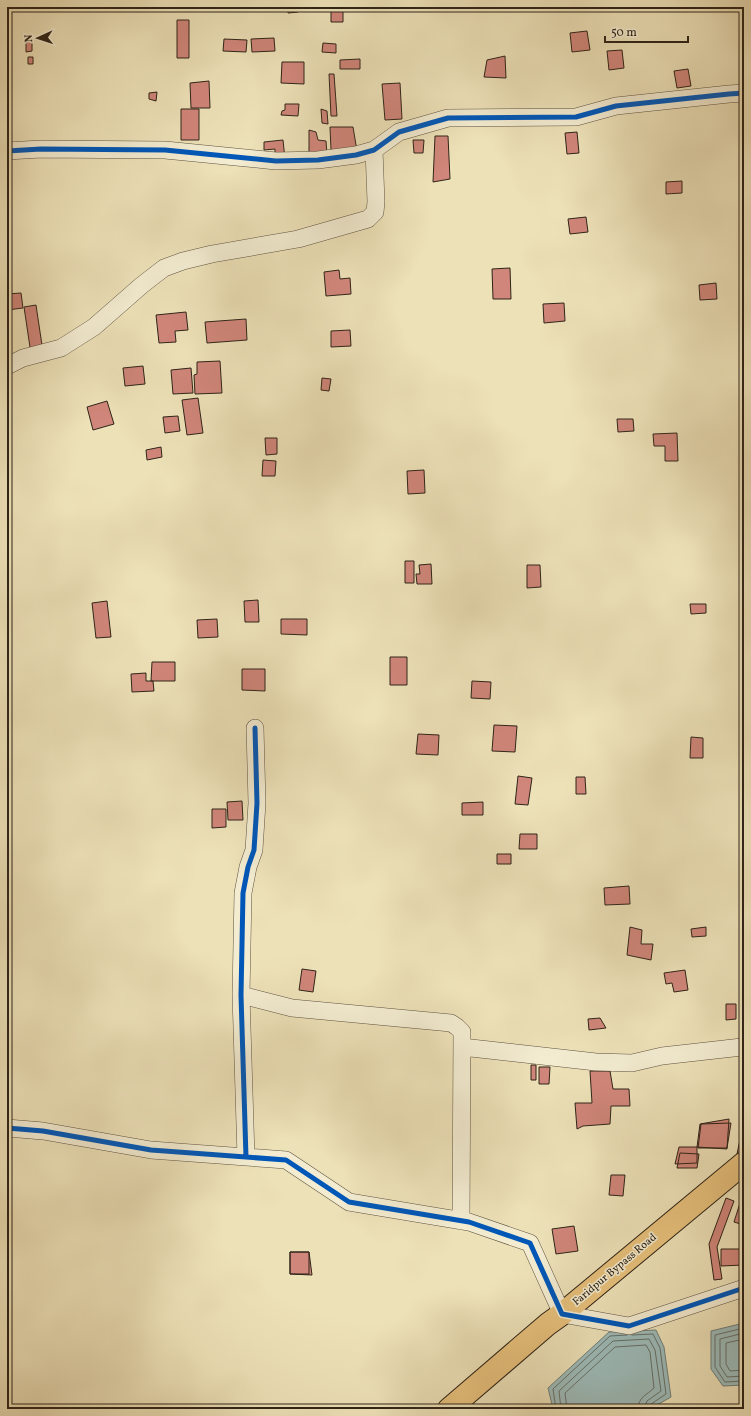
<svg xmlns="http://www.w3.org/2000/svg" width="751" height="1416" font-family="Vollkorn,serif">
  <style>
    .water { fill: #9dbbb9; stroke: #717f79 }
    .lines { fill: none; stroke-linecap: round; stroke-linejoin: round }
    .shore { stroke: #667068; stroke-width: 1 }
    .building { fill: #d0867a; stroke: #2e2418 }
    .minor-casing { stroke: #5e5340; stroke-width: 18 }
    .highway-casing { stroke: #2e2418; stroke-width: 24 }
    .minor { stroke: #f3ecd1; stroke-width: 17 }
    .highway { stroke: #e6c07c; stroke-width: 22 }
    .cycleway-casing { stroke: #f3ecd1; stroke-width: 8 }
    .cycleway { stroke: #0057b8; stroke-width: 5 }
    .labels { text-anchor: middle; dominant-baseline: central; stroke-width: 3; stroke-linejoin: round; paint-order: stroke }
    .street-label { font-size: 11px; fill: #2e2418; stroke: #f3ecd1 }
  </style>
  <rect width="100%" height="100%" fill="#ede1b8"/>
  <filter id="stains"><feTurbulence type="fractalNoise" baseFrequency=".005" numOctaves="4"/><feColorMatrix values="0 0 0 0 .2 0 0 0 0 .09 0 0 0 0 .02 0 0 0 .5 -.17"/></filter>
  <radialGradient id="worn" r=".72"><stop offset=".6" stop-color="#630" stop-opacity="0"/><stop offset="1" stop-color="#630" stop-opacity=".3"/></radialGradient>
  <!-- water -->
  <path class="water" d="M744,1323V1385L723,1386L711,1369V1331Z
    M656,1330L664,1347L671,1397L650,1409H553L548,1388L609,1332Z"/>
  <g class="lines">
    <!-- shore -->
    <path class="shore" d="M744,1328L715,1335V1367L725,1382L744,1381
      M744,1333L720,1339V1366L727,1377L744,1376
      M632,1335L653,1334L660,1348L666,1394L651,1404L649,1409
      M744,1339L726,1343V1364L730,1371L744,1370
      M556,1409L553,1389L610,1336L627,1335
      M561,1409L559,1391L613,1341L649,1339L655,1350L661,1391L647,1401L644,1409
      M567,1409L565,1393L615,1347L646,1345L650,1352L654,1388C647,1395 638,1397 638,1409"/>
  </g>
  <!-- building -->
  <path class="building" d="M288,7H297L298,12L288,13Z
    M331,7H343V22H331Z
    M177,20H189V58H177Z
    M587,31L590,50L572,52L570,33Z
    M274,38L275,51L252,52L251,39Z
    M224,39L247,40L246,52L223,51Z
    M26,42H32V51L26,52Z
    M323,43L336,44V53L322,52Z
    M622,50L624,68L609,70L607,51Z
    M505,56L506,78L484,77L487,60Z
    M28,57H33V64H28Z
    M360,59V69H340V60Z
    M282,62H304V84L281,83Z
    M688,69L691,86L677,88L674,71Z
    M329,74H334L337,116H331Z
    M209,81L210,108H191L190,83Z
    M400,83L402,119L385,120L382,84Z
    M157,92L156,101L149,99V93Z
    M285,104H299L298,116L281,115L282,111L285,110Z
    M181,109H199V140H181Z
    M321,109L327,111L328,124L322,123Z
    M330,127H353L357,151L331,150Z
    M309,130L316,132L318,140L326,141L327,155H309Z
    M577,132L579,153L567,154L565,133Z
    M435,136H448L450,179L433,182Z
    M283,140L285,159L275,160V149L264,150V142Z
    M413,140H424L423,153H414Z
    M682,181V193L666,194V182Z
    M586,217L588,232L570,234L568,219Z
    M510,268L511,299H493L492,269Z
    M339,270L340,279L350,278L351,294L326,296L324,272Z
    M716,283L717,299L700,300L699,285Z
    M21,293L23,308L7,310V294Z
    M564,303L565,321L544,323L543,304Z
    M36,305L43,352L31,354L24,307Z
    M186,312L188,330L175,331L176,342L159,343L156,315Z
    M246,319L247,340L207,343L205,322Z
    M350,330L351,346L331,347V331Z
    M220,361L222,393L195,394L194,375L197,374V362Z
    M143,366L145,384L125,386L123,368Z
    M191,368L193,393L173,394L171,370Z
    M322,378L331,379L329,391L321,390Z
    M198,398L203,433L187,435L182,400Z
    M107,401L114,424L93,430L87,407Z
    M178,416L180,431L165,433L163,417Z
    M617,419H633L634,431L618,432Z
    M677,433L678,461H665V446H654L653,434Z
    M265,438H277V454L266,455Z
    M161,447L162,457L147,460L146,450Z
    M263,460L276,461L275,476H262Z
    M424,470L425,493L408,494L407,471Z
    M405,561H414V583H405Z
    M431,564L432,584H417L416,574H420L419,565Z
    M527,565H540L541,587L527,588Z
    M258,600L259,622H245L244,601Z
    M107,601L111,637L96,638L92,603Z
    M690,604H706V613L691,614Z
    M217,619L218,637L198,638L197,620Z
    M281,619H307V635L281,634Z
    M390,657H407V685H390Z
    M152,662H175V681H151Z
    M242,669H265V691L242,690Z
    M146,673V681H153L154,691L132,692L131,674Z
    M472,681L491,682L490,699L471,698Z
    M494,725L517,726L515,752L492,751Z
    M418,734L439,735L438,755L416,754Z
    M691,737L703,738V758H690Z
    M518,776L532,778L528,805L515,804Z
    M576,777H585L586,794H576Z
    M242,801L243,820H228L227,802Z
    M483,802V815H462V803Z
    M212,809H226V827L212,828Z
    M520,834H537V849H519Z
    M497,854H511V864H497Z
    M629,886L630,904L605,905L604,888Z
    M630,927L642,930L641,944H653L651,960L627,955Z
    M706,927V936L692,937L691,929Z
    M302,969L316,971L313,992L299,990Z
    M685,970L688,990L674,992L672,983L666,984L664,973Z
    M726,1004H736V1019L726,1020Z
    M600,1018L606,1028L589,1030L588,1019Z
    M531,1065H536V1080H531Z
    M539,1067H550L549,1084H539Z
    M590,1071H610L613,1089H629L630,1106H611L610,1124L583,1126L577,1129L575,1103H592Z
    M729,1119L727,1149L697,1147L700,1124Z
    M744,1121V1155L737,1154Z
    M731,1123L727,1148H698L701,1124Z
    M679,1147H697V1163L675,1164Z
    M680,1153L699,1154L697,1168H677Z
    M611,1175H625L623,1196L609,1195Z
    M726,1198L734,1201L717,1247L722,1279L714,1280L709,1244Z
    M740,1203L744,1204V1225L734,1222Z
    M574,1226L578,1251L556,1254L552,1229Z
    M721,1249H744V1265L721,1266Z
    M290,1252H309V1274H290Z
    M290,1252H309L312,1275L290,1274Z"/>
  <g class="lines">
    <defs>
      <path id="minor" d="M7,151L41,149L165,150L276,161L318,160L356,155L374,150L399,132L448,118L576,117L616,106L729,94L744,93
        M7,366L23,358L61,348L94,327L142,285L164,268L183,261L212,254L298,239L368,219L375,212L376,202L374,150
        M241,995L292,1008L451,1023L457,1027L462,1032L461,1221
        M462,1047L596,1062L632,1063L662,1056L742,1047
        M7,1128L43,1131L151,1150L286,1160L349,1202L469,1222L530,1243L562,1314L629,1326L744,1288
        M246,1157L241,995L243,893L248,867L254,850L257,803L255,728"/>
      <path id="highway" d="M449,1409L548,1324L562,1314L744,1163"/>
    </defs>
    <!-- minor casing -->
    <use href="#minor" class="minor-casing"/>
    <!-- highway casing -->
    <use href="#highway" class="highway-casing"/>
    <!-- minor -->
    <use href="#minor" class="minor"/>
    <!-- highway -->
    <use href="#highway" class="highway"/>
    <defs>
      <path id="cycleway" d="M7,151L41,149L165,150L276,161L318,160L356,155L374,150L399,132L448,118L576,117L616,106L729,94L744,93
        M7,1128L43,1131L151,1150L286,1160L349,1202L469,1222L530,1243L562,1314L629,1326L744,1288
        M246,1157L241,995L243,893L248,867L254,850L257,803L255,728"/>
    </defs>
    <!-- cycleway casing -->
    <use href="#cycleway" class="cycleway-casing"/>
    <!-- cycleway -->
    <use href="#cycleway" class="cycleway"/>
  </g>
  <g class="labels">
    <!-- street labels -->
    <g class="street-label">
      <text transform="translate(615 1270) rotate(-40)">Faridpur Bypass Road</text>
    </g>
  </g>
  <!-- margin -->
  <rect width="751" height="1416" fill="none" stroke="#ede1b8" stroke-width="24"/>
  <rect x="8" y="8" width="735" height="1400" fill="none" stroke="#2e2418" stroke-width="2"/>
  <rect x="12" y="12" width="727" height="1392" fill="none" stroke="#2e2418"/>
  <!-- north arrow -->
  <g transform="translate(38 38) rotate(267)" stroke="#f3ecd1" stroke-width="3" paint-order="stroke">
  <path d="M0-3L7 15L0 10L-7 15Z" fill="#2e2418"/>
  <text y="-6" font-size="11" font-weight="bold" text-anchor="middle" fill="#2e2418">N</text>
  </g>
  <!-- scale -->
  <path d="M605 36v6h83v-6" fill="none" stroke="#2e2418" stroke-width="2"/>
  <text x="611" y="36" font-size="12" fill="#2e2418" stroke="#f3ecd1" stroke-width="3" paint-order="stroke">50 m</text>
  <rect width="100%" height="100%" filter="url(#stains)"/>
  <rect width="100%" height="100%" fill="url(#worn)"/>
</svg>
